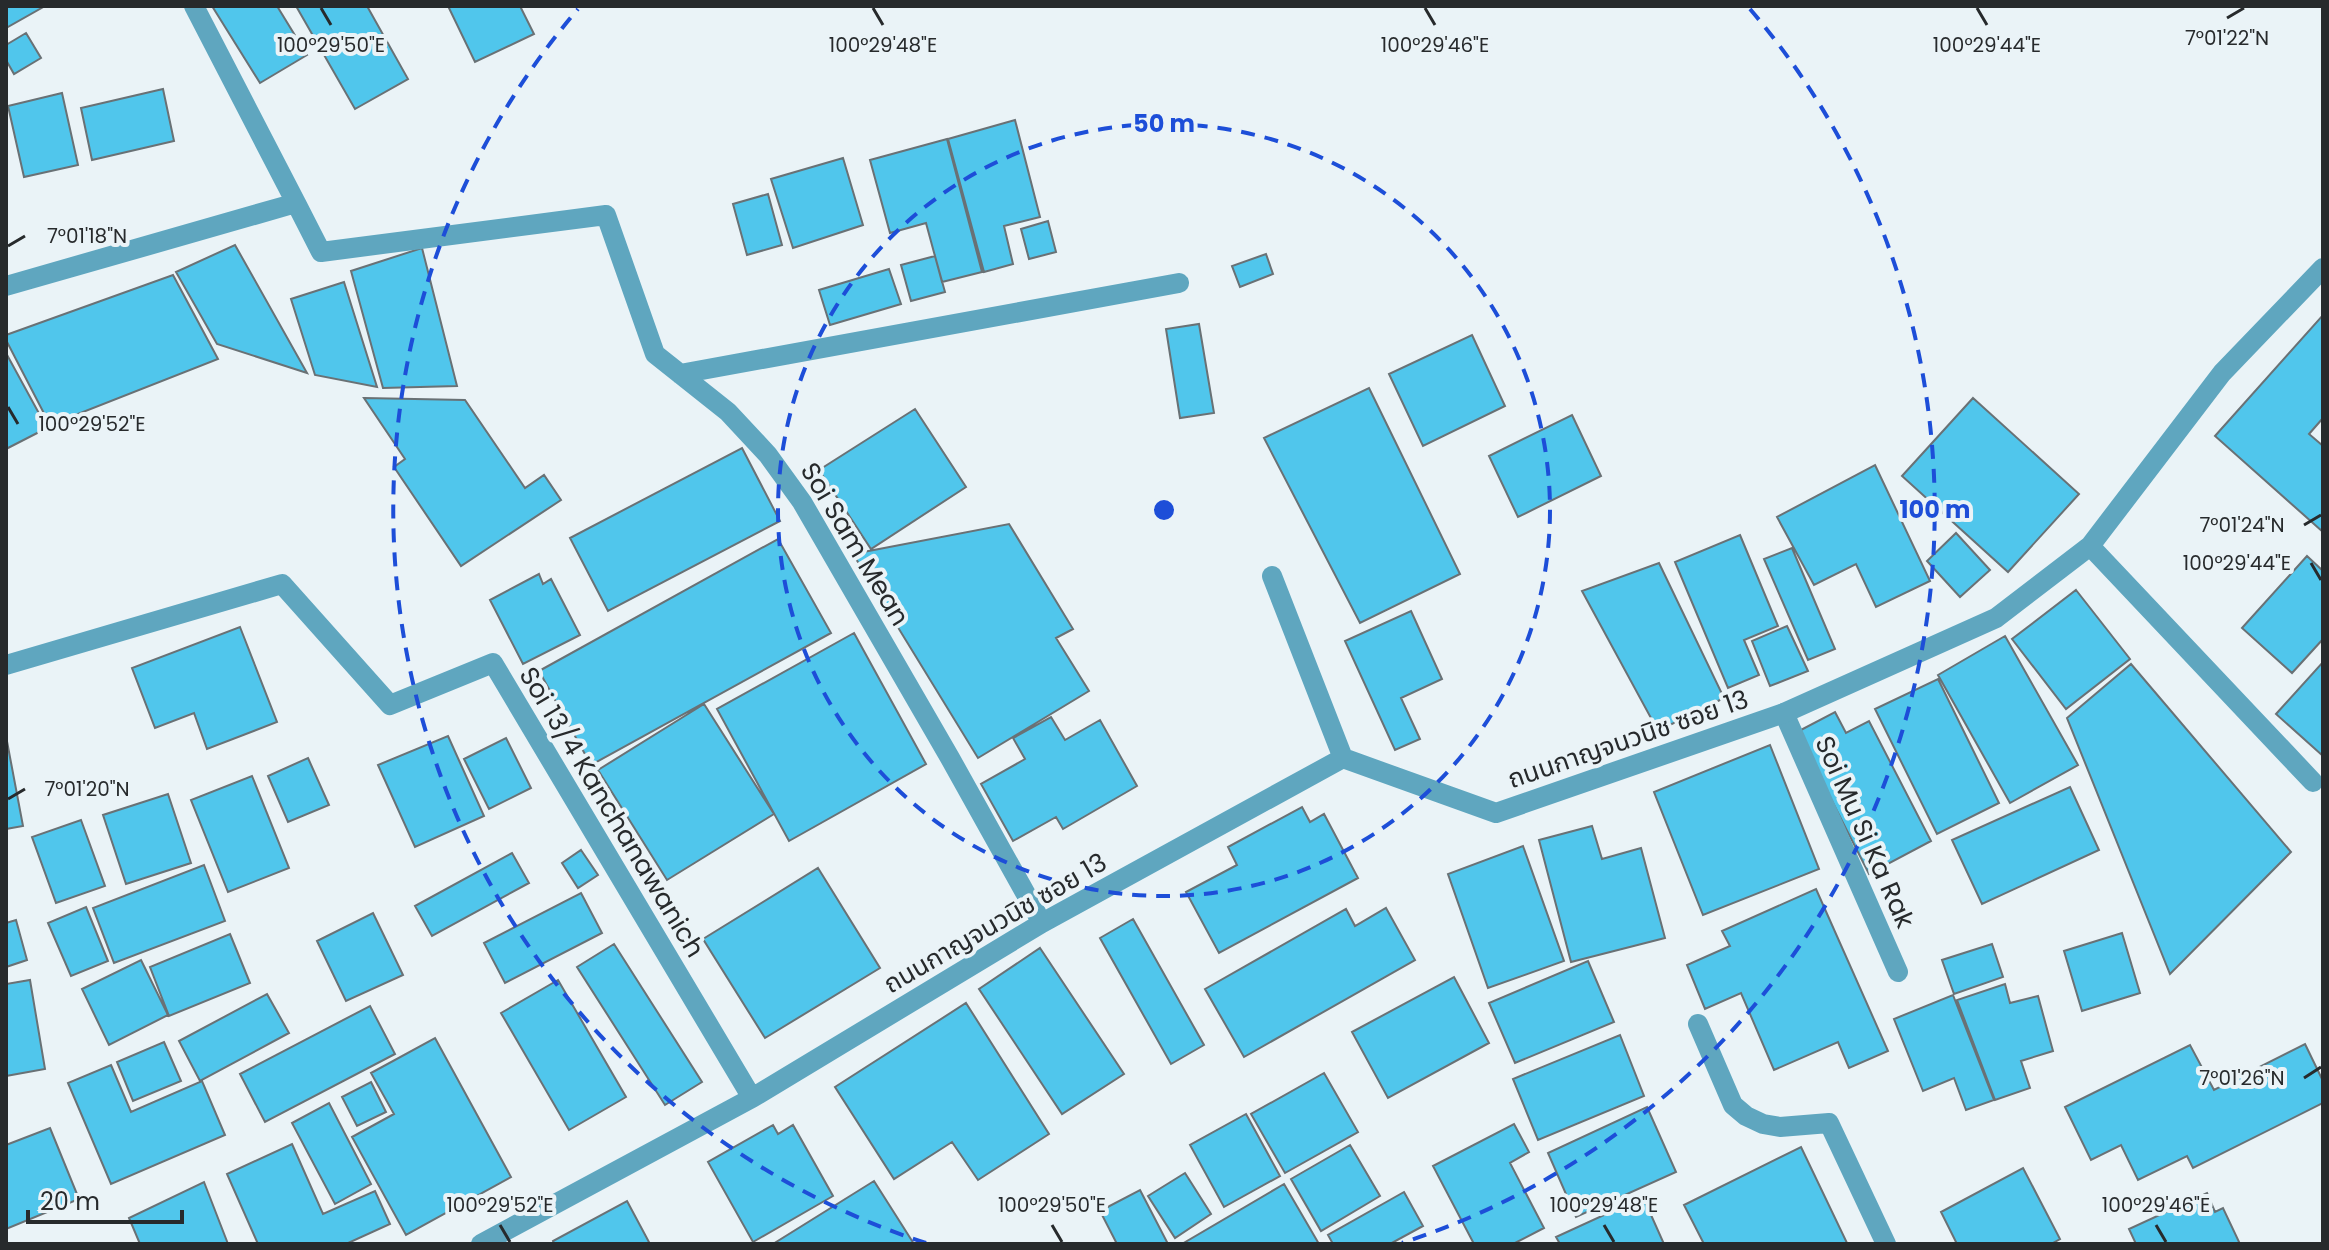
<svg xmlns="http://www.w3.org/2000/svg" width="2329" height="1250" font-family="Poppins,'Noto Sans Thai',sans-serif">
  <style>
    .building { fill: #50c6ec; stroke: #697175; stroke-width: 2 }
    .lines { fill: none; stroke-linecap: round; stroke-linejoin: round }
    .service { stroke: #5fa6bf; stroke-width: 20 }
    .minor { stroke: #5fa6bf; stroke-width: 20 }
    .ticks { fill: none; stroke: #272a2c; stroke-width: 3 }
    .ring { fill: none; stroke: #1d4ed8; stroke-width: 4; stroke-dasharray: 14 10 }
    .labels { text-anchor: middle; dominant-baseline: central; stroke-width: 8; stroke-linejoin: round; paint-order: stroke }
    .street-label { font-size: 26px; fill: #272a2c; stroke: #eaf3f7 }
    .ticks-label { font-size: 20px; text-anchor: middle; fill: #272a2c; stroke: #eaf3f7; stroke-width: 8; stroke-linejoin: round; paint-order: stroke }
    .centre { fill: #1d4ed8; stroke: #eaf3f7; stroke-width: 4 }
    .ring-label { font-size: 24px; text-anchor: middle; font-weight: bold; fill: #1d4ed8; stroke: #eaf3f7; stroke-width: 8; stroke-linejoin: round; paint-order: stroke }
  </style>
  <rect width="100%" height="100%" fill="#eaf3f7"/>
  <!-- building -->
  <path class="building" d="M6,6H45L6,28Z
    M212,6H277L307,55L260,83Z
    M296,6H367L408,79L355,109Z
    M448,6H520L534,34L475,62Z
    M26,33L41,58L14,74L6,60V45Z
    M163,89L174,141L92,160L81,108Z
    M62,93L78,165L24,177L8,106Z
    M1015,120L1040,217L1004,226L1013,264L984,272L948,139Z
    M947,139L982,272L942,282L926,223L890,233L870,160Z
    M843,158L863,225L793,248L771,179Z
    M768,194L782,245L747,255L733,204Z
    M1048,221L1056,252L1029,259L1021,229Z
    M235,245L307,373L217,344L176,272Z
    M422,248L457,386L383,388L351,271Z
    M1266,254L1273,274L1240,287L1232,266Z
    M935,256L945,292L911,301L901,265Z
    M889,269L901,304L830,325L819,290Z
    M173,275L218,359L50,425L6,340V335Z
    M344,282L377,387L315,375L291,299Z
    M2323,315V418L2309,434L2323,446V532L2215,436Z
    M1199,324L1214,413L1180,418L1166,329Z
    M1472,335L1505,406L1423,446L1389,374Z
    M6,353L47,428L6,449Z
    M1369,388L1460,574L1360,623L1264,438Z
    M364,398L465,400L525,488L544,475L561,500L461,566L394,467L405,459Z
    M1973,398L2079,494L2008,572L1902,476Z
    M915,409L966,487L871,549L819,470Z
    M1572,415L1601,476L1518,517L1489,456Z
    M742,448L780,521L608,611L570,538Z
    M1875,465L1930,581L1876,607L1856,564L1814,585L1777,517Z
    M1009,524L1073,629L1056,638L1089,691L978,758L853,554Z
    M1956,533L1990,570L1960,597L1927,561Z
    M1740,535L1778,626L1744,640L1759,675L1728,688L1675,562Z
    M778,539L831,633L591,765L539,671Z
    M1792,548L1835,649L1808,660L1764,559Z
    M2307,556L2323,571V639L2292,673L2242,628Z
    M1659,563L1724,698L1658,731L1582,591Z
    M539,574L543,584L551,579L580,635L523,664L490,600Z
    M2076,590L2130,659L2066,709L2012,639Z
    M1411,611L1442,679L1401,698L1420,739L1395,750L1345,641Z
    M1787,626L1808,671L1770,686L1752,641Z
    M240,627L277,722L207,749L194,713L155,728L132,668Z
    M854,633L926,764L789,841L717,709Z
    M2005,636L2078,765L2010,803L1938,675Z
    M2323,662V756L2276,714Z
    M2131,664L2291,852L2170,974L2067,718Z
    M1938,679L1999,803L1937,834L1875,709Z
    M704,704L774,814L667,880L598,770Z
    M1835,712L1846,733L1869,721L1931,841L1869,874L1797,732Z
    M1051,717L1065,740L1100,720L1137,786L1063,829L1056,817L1013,841L981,784L1025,759L1013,738Z
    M6,736L23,826L6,829Z
    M448,736L484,816L415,847L378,765Z
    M506,738L531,788L489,809L464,759Z
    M1770,745L1819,869L1703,915L1654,792Z
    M308,758L329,805L288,822L268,776Z
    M252,776L289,868L228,892L191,800Z
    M2070,787L2099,850L1982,904L1952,840Z
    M168,794L191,863L126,884L103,815Z
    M1302,807L1310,822L1324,814L1358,878L1219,953L1186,892L1237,865L1228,847Z
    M81,820L105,886L56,903L32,837Z
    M1592,826L1602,859L1641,848L1665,938L1571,962L1539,840Z
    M1523,846L1564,961L1488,988L1448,874Z
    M581,850L598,875L578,888L562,863Z
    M512,853L529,883L432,936L415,906Z
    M204,865L225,921L114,963L93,908Z
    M818,868L880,968L765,1038L703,939Z
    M1816,889L1888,1051L1849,1068L1838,1042L1774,1070L1741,993L1705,1009L1687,965L1730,946L1722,931Z
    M581,893L602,933L505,983L484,943Z
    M86,907L108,961L71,976L48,923Z
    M1386,908L1415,960L1244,1057L1205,989L1346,909L1355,926Z
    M373,913L403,975L346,1001L317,941Z
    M1133,919L1204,1045L1171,1064L1100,938Z
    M16,920L27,960L6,967V923Z
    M2122,933L2140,993L2082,1011L2064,951Z
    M230,934L250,983L169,1016L150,967Z
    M614,944L702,1082L665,1105L577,967Z
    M1992,944L2003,977L1954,994L1942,960Z
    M1040,948L1124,1074L1062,1114L979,989Z
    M141,960L168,1015L109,1045L82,989Z
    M1588,961L1614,1022L1515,1063L1489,1003Z
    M1454,977L1489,1043L1388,1098L1352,1032Z
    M30,980L45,1069L6,1076V984Z
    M558,980L626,1097L569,1130L501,1013Z
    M2005,984L2010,1003L2038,996L2053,1051L2021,1061L2030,1088L1995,1100L1957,1000Z
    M267,994L289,1033L200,1081L179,1041Z
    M1953,995L1994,1100L1966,1110L1954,1078L1923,1091L1894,1019Z
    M966,1003L1049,1134L978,1180L952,1142L894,1179L835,1087Z
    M370,1006L395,1054L265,1122L240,1074Z
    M1620,1035L1644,1096L1538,1140L1513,1079Z
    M435,1038L511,1177L406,1235L352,1137L394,1114L371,1073Z
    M164,1042L181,1081L133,1101L117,1062Z
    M2305,1044L2323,1081V1103L2193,1168L2187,1156L2138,1180L2121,1145L2091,1160L2065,1107L2190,1045L2214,1090Z
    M111,1065L131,1112L202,1081L225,1135L111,1184L68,1083Z
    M1324,1073L1358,1132L1285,1173L1251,1114Z
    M371,1082L386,1112L357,1126L342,1097Z
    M329,1103L371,1184L335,1204L292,1123Z
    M1647,1107L1676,1172L1576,1217L1548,1153Z
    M1246,1114L1280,1176L1224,1207L1190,1145Z
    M1514,1124L1529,1152L1510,1163L1544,1228L1513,1244H1474L1433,1166Z
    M773,1125L778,1134L793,1125L833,1196L753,1242L708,1162Z
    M50,1128L79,1199L6,1229V1145Z
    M292,1144L323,1214L375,1191L390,1224L346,1244H258L227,1174Z
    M1350,1145L1380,1196L1321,1231L1291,1179Z
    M1801,1147L1847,1243L1704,1244L1684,1205Z
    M2023,1168L2060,1239L2051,1244H1957L1941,1212Z
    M1185,1173L1211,1214L1175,1238L1148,1196Z
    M874,1181L914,1244H773Z
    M204,1182L228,1244H140L129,1218Z
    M1284,1184L1319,1244H1182Z
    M1140,1190L1168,1244H1117L1100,1211Z
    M1404,1192L1423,1226L1390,1244H1333L1328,1235Z
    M2207,1193L2215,1212L2223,1208L2240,1244H2136L2129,1229Z
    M1643,1197L1664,1244H1560L1556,1237Z
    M627,1201L650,1244H554L553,1241Z"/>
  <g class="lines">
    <!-- service -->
    <path class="service" d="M1784,713L1898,972"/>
    <!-- minor -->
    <path class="minor" d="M194,6L296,203
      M6,286L296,203L321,252L606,215L655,354L728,412L768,455L802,502L950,758L1042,923
      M680,374L1179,283
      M2090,546L2313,782
      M1272,576L1343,758
      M6,665L282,584L390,705L493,663L752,1098
      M1698,1024L1733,1105L1746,1116L1763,1124L1780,1127L1829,1123L1886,1244
      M481,1244L752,1098L1042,923L1343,758L1496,813L1784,713L1996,618L2090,546L2222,373L2323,268"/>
  </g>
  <!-- ticks -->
  <path class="ticks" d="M321,8L331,25M873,8L883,25M1425,8L1435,25M1977,8L1987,25M2227,18L2244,8M8,246L25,236M8,407L18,424M2304,525L2321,515M2311,563L2321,580M8,799L25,789M2304,1078L2321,1067M500,1225L510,1242M1052,1225L1062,1242M1604,1225L1614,1242M2156,1225L2166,1242"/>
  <!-- distance rings -->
  <g class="ring">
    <circle cx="1164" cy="510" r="386"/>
    <path d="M926 1243A771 771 0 0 1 578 9M1750 9A771 771 0 0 1 1402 1243"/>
  </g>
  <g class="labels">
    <!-- street labels -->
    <g class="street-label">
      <text transform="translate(855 544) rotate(59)">Soi Sam Mean</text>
      <text transform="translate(1628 739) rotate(-19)">ถนนกาญจนวนิช ซอย 13</text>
      <text transform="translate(612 812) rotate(59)">Soi 13/4 Kanchanawanich</text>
      <text transform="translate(1865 832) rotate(66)">Soi Mu Si Ka Rak</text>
      <text transform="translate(995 923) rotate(-30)">ถนนกาญจนวนิช ซอย 13</text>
    </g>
  </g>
  <g class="ticks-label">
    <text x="2227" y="45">7°01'22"N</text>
    <text x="331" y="52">100°29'50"E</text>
    <text x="883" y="52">100°29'48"E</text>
    <text x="1987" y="52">100°29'44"E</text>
    <text x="1435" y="52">100°29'46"E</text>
    <text x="87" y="243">7°01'18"N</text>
    <text x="92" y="431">100°29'52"E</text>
    <text x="2242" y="532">7°01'24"N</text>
    <text x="2237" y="570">100°29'44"E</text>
    <text x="87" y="796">7°01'20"N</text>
    <text x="2242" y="1085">7°01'26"N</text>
    <text x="500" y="1212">100°29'52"E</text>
    <text x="1052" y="1212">100°29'50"E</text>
    <text x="1604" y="1212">100°29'48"E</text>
    <text x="2156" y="1212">100°29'46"E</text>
  </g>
  <circle cx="1164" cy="510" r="12" class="centre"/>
  <g class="ring-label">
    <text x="1164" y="132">50 m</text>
    <text x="1935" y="518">100 m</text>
  </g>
  <!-- border -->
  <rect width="2329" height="1250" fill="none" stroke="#272a2c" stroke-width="16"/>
  <!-- scale -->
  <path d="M28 1210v12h154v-12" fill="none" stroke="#272a2c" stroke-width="4"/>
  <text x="40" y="1210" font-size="24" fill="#272a2c" stroke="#eaf3f7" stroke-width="6" paint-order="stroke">20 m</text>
</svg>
